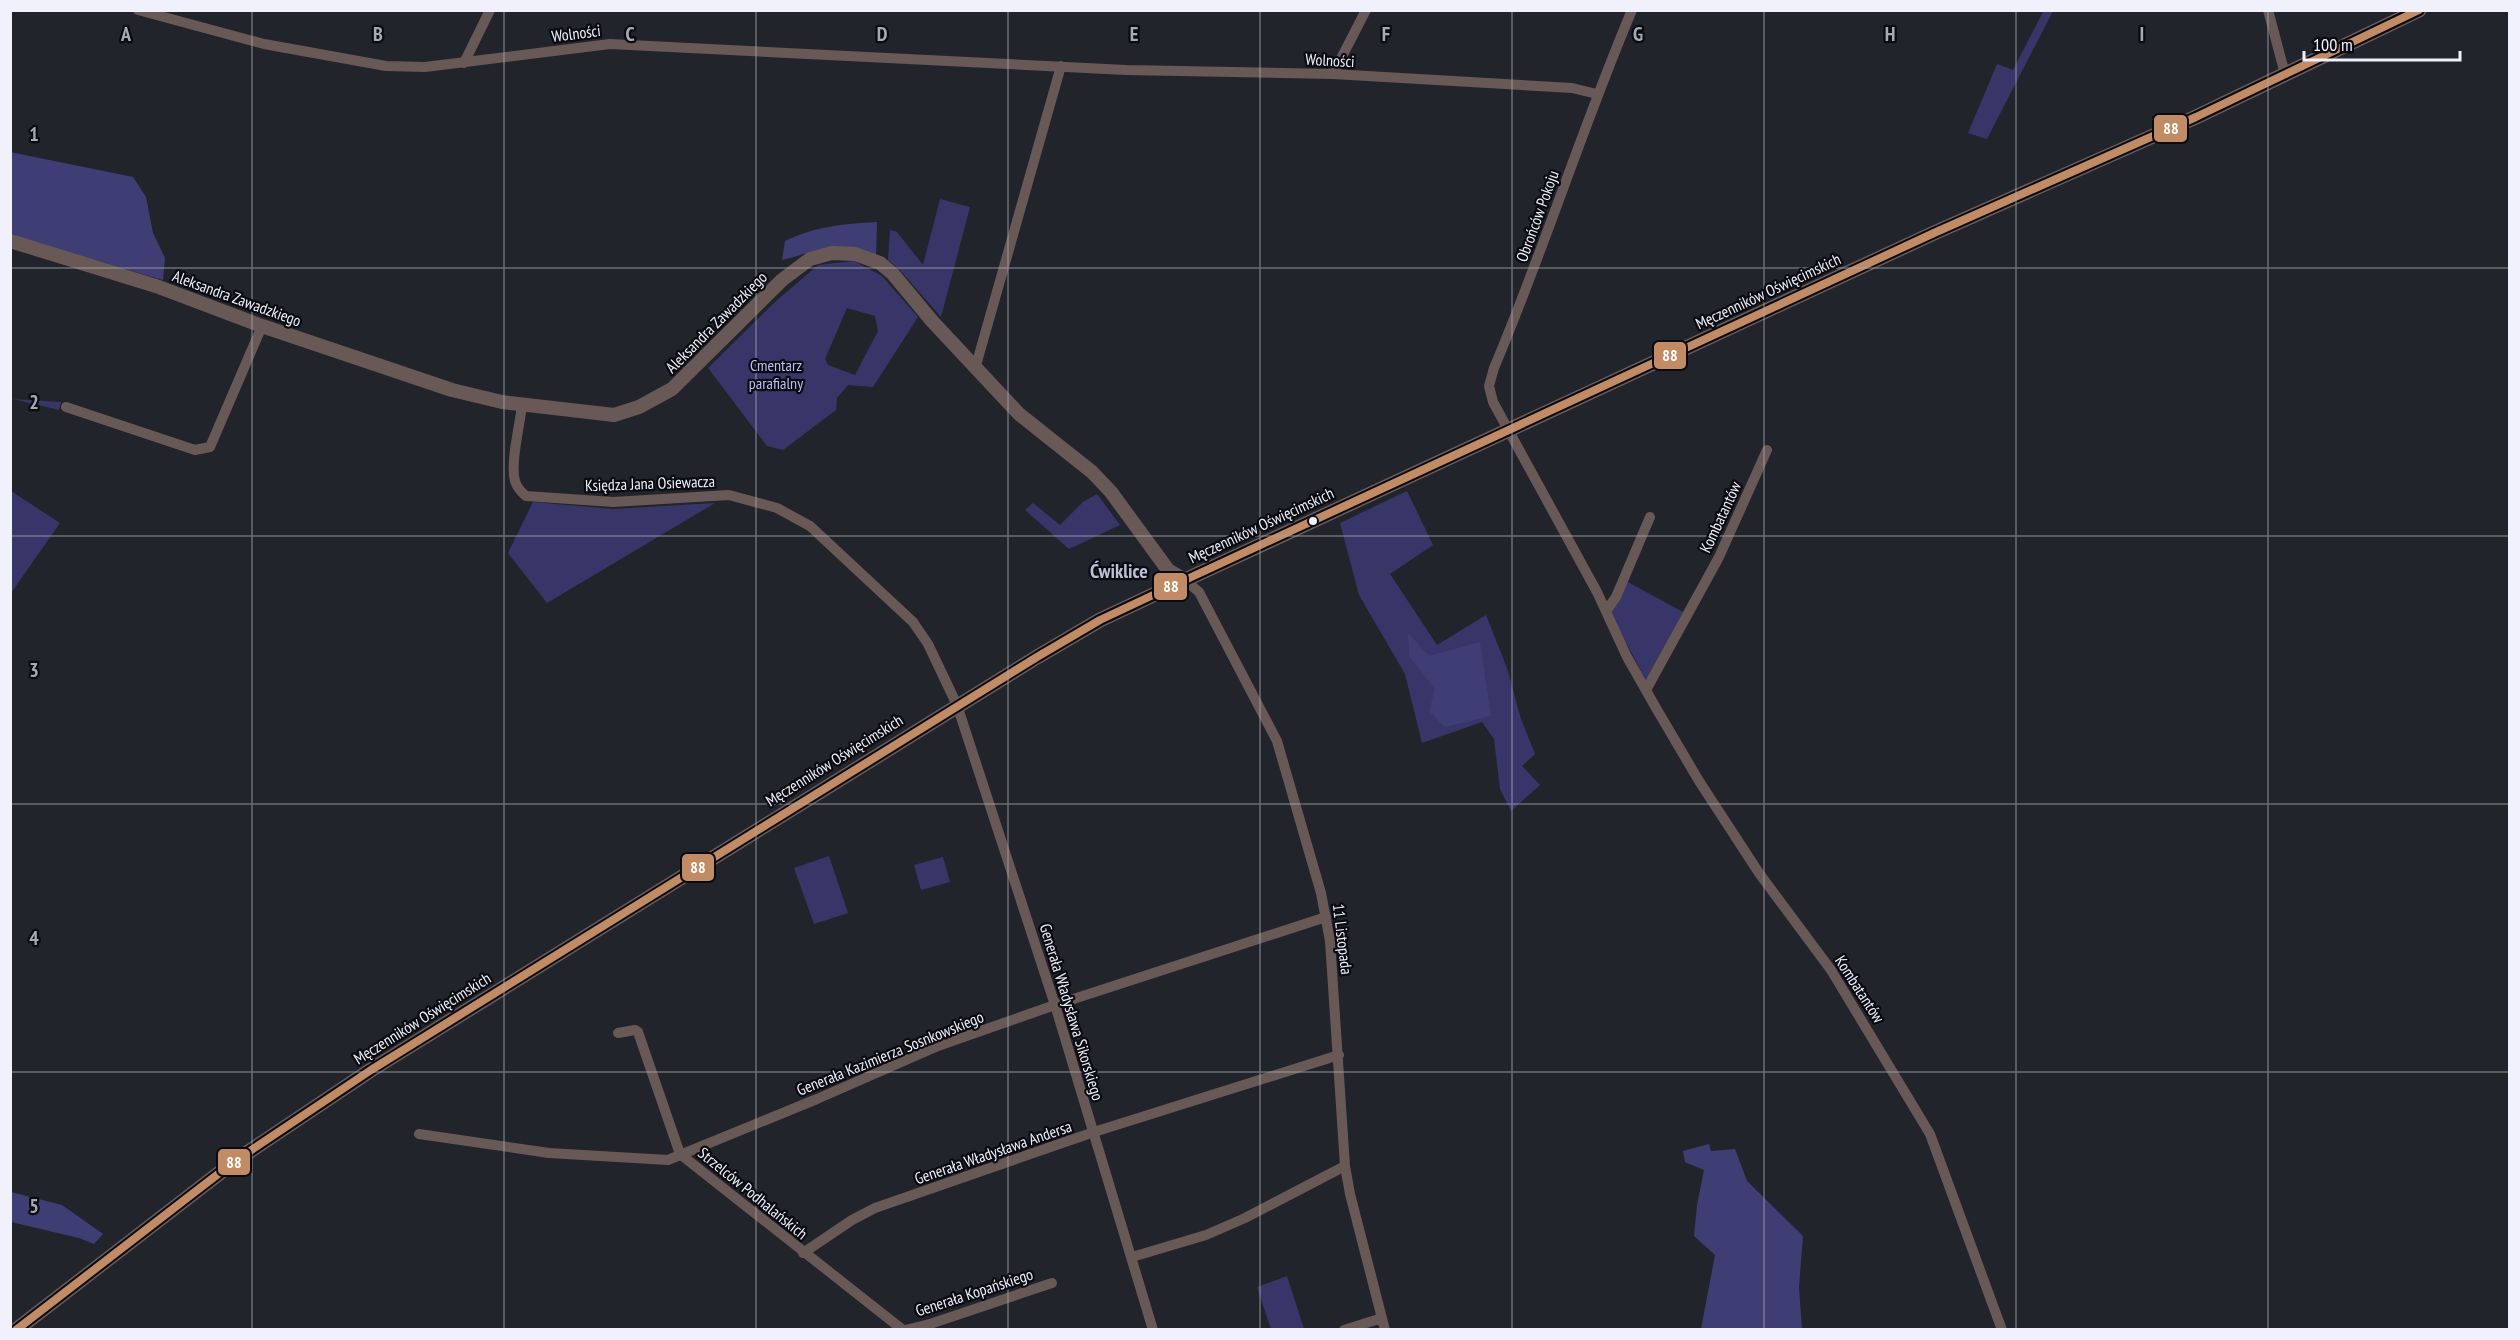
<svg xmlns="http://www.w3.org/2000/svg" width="2520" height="1340" font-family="'PT Sans Narrow',sans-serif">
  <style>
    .green { fill: #383669; fill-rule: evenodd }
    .forest { fill: #3f3e74 }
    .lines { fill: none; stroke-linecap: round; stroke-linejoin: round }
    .minor { stroke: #685956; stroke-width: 10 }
    .tertiary { stroke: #685956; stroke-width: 14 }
    .secondary { stroke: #6b5b5a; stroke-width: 15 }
    .bus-1-casing { stroke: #0a0a11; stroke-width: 12 }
    .bus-1 { stroke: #c18c65; stroke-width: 8 }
    .grid { fill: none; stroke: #a8a9b3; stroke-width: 1.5; stroke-opacity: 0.55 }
    .bus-dot { fill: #f0f1fc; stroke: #0a0a11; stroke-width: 2 }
    .labels { text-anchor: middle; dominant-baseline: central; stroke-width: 4.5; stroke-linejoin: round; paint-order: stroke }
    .street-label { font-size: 16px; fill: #f0f1fc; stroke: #0a0a11 }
    .park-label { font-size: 16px; fill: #bdc0f7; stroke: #0a0a11 }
    .quarter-label { font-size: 20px; font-weight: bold; fill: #bebfd4; stroke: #0a0a11 }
    .grid-label { font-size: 20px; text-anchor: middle; font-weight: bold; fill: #a8a9b3; stroke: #0a0a11; stroke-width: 4.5; stroke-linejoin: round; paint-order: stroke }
    .line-badge { stroke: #0a0a11; stroke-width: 2 }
    .badge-label { font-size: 16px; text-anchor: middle; font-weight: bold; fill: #fff }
  </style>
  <rect width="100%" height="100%" fill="#22242c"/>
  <!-- green -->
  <path class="green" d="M2044,10L2053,11L1987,139L1968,133L1997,64L2013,70Z
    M940,199L970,207L941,317L899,269L888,260L890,230L897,232L923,265Z
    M854,261L882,276L918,317L873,387L848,385L837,398L836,410L783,450L767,446L708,368L775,302L818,265ZM847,308L875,316L878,331L855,375L828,365L825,359Z
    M13,399L61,402L59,410Z
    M11,491L60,523L11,593Z
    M1407,491L1433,545L1390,574L1437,645L1486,615L1507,668L1521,719L1535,754L1522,766L1540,785L1511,811L1500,789L1494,739L1482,722L1422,743L1405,674L1359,595L1340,523Z
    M1097,494L1120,525L1069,549L1025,510L1033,503L1060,525L1083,502Z
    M533,502L613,509L715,503L547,603L508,553Z
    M1626,581L1683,612L1646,680L1610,612Z
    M829,856L848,913L814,924L794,868Z
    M943,857L950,882L921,890L914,865Z
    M1287,1276L1304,1329H1271L1257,1287Z"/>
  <!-- forest -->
  <path class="forest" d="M10,152L133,177L146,197L153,233L165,258L163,280L11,236Z
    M877,222L876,256C836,240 821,250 782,260L785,241C817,226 842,224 877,222Z
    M1408,633L1429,656L1480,642L1491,716L1445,727L1429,711L1435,689L1409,656Z
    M1709,1144L1711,1151L1735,1149L1747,1181L1803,1236L1799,1287L1802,1329H1701L1715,1255L1694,1236L1697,1205L1704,1170L1685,1162L1683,1151Z
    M11,1192L62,1205L103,1234L94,1244L79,1238L11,1222Z"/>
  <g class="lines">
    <!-- minor -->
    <path class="minor" d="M138,10L264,44L386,66L425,67L610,44L1126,70L1333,74L1572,88L1597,94
      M1632,10C1582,128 1544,250 1494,368L1489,386L1493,402L1597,592L1627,657L1656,708L1699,781L1759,873L1831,970L1930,1134L2002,1330
      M2268,10L2285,74
      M464,63L490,10
      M1333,74L1366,10
      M975,369L1061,66
      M522,405C520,425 510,463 515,481C517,488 521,492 526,496L613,502L729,495L777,508L810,526L913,622L928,644L957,705L1055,1005L1153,1330
      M66,407L195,450L210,447L262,326
      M1185,580L1199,592L1277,741L1321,893L1330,941L1345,1166L1350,1194L1385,1330
      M1606,611L1616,597L1650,517
      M1646,690L1719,557L1767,450
      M618,1033L635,1030L638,1032L680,1154L903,1330
      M419,1134L549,1153L668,1160L817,1099L938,1046L1055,1005L1326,917
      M803,1253L852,1220L875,1208L1094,1132L1339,1055
      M1132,1257L1206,1235L1245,1218L1345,1166
      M905,1330L930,1324L1052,1283
      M1344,1330L1382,1318"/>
    <!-- tertiary -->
    <path class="tertiary" d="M10,241L156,286L262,326L452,390L502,402L614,415L639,407L672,389L782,280L810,259L832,253L855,254L880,263L893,274L932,321L1019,414L1092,472L1111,492L1168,570L1185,580"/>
    <!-- secondary -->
    <path class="secondary" d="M16,1330L235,1161L371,1070L1037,657L1100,620L1185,580L1934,233L2196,117L2419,10"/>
    <defs>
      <path id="bus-1" d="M16,1330L235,1161L371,1070L1037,657L1100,620L1185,580L1934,233L2196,117L2419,10"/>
    </defs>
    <!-- bus-1 casing -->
    <use href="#bus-1" class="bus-1-casing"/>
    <!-- bus-1 -->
    <use href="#bus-1" class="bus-1"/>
  </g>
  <!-- grid -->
  <path class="grid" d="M252,10V1330M504,10V1330M756,10V1330M1008,10V1330M1260,10V1330M1512,10V1330M1764,10V1330M2016,10V1330M2268,10V1330M10,268H2510M10,536H2510M10,804H2510M10,1072H2510"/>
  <!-- markers -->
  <circle class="bus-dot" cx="1313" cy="521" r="5"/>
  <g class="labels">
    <!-- street labels -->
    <g class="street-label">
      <text transform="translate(576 33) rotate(-7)">Wolności</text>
      <text transform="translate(1330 60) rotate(3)">Wolności</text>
      <text transform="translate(1537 216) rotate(-70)">Obrońców Pokoju</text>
      <text transform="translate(1768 291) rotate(-25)">Męczenników Oświęcimskich</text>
      <text transform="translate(237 298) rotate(20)">Aleksandra Zawadzkiego</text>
      <text transform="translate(716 322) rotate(-45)">Aleksandra Zawadzkiego</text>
      <text transform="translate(650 483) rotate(-2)">Księdza Jana Osiewacza</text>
      <text transform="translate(1720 517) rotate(-65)">Kombatantów</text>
      <text transform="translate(1261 525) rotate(-25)">Męczenników Oświęcimskich</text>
      <text transform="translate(834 760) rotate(-32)">Męczenników Oświęcimskich</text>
      <text transform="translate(1343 939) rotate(83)">11 Listopada</text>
      <text transform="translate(1860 989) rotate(57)">Kombatantów</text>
      <text transform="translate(1072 1012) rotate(73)">Generała Władysława Sikorskiego</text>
      <text transform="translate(422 1018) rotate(-32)">Męczenników Oświęcimskich</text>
      <text transform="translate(890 1053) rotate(-22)">Generała Kazimierza Sosnkowskiego</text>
      <text transform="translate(993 1152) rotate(-19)">Generała Władysława Andersa</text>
      <text transform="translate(753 1193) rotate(39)">Strzelców Podhalańskich</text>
      <text transform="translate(974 1292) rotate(-18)">Generała Kopańskiego</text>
    </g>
    <!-- park labels -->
    <g class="park-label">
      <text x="776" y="365">Cmentarz<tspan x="776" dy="18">parafialny</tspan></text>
    </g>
    <!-- quarter labels -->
    <g class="quarter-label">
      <text x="1119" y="571">Ćwiklice</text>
    </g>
  </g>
  <g class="grid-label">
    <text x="126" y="41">A</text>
    <text x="378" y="41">B</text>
    <text x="630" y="41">C</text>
    <text x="882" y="41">D</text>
    <text x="1134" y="41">E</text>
    <text x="1386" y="41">F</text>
    <text x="1638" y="41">G</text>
    <text x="1890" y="41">H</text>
    <text x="2142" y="41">I</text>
    <text x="34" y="141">1</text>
    <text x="34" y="409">2</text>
    <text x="34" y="677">3</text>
    <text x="34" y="945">4</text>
    <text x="34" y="1213">5</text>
  </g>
  <g class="line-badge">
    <rect x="2153" y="114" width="35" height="29" rx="6" fill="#c18c65"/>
    <rect x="1653" y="341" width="34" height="29" rx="6" fill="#c18c65"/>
    <rect x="1153" y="572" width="35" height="29" rx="6" fill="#c18c65"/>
    <rect x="681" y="853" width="34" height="29" rx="6" fill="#c18c65"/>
    <rect x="217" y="1148" width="34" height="28" rx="6" fill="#c18c65"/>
  </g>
  <g class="badge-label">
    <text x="2171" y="134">88</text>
    <text x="1670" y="361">88</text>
    <text x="1171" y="592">88</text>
    <text x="698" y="873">88</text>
    <text x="234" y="1168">88</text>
  </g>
  <!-- border -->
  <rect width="2520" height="1340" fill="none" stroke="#f0f1fc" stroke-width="24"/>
  <!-- scale -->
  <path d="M2304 51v9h156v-9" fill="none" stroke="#f0f1fc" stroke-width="3"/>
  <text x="2313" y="51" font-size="18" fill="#f0f1fc" stroke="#0a0a11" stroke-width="4.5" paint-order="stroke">100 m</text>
</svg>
